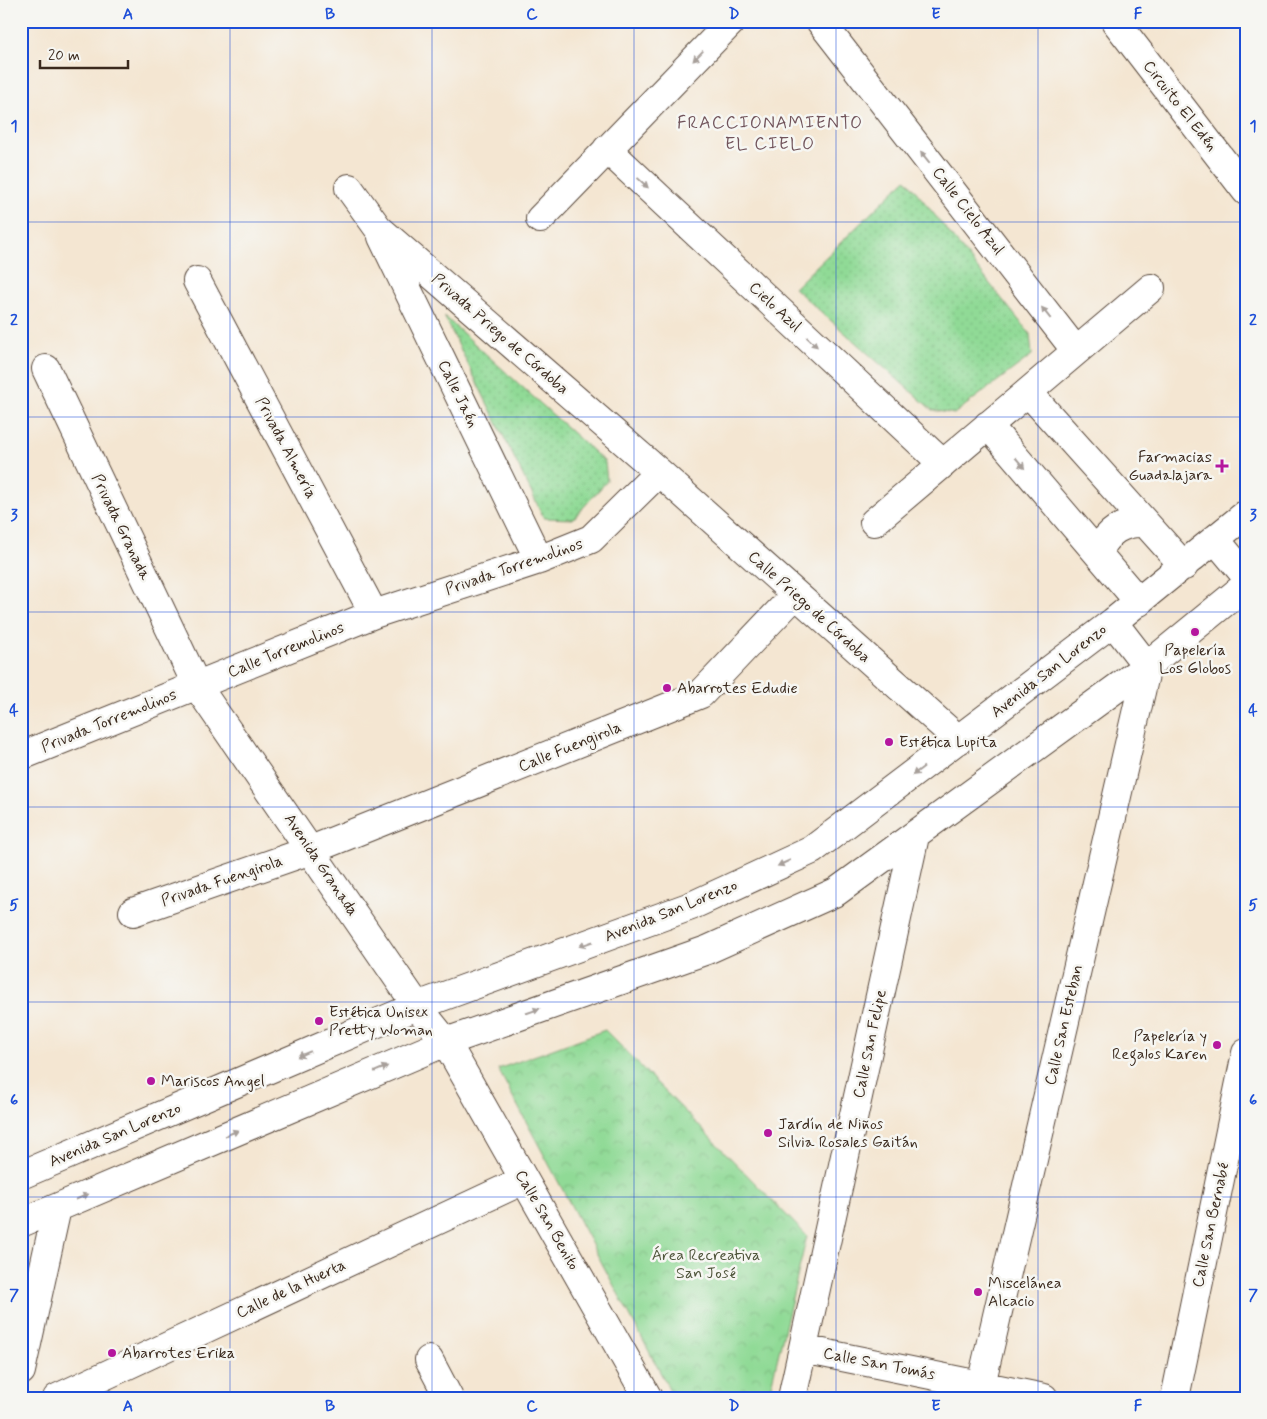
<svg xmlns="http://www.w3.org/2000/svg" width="1267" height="1419" font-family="Mynerve,sans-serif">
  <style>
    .park { fill: url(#park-crowns); stroke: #66825a }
    .garden { fill: url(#garden-dots); stroke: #66825a }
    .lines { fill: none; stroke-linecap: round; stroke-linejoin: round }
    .minor-casing { stroke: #574639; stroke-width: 30 }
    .minor { stroke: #fff; stroke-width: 28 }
    .oneway { fill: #a79f9a }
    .grid { fill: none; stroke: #1d4ed8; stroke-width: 1; stroke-opacity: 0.55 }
    .poi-dot { fill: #b5179e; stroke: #f6f6f2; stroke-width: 2 }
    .labels { text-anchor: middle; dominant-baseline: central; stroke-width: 5; stroke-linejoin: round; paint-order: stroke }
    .street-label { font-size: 16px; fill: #3b2a1e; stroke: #f6f6f2 }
    .poi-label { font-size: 16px; fill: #3b2a1e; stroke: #f6f6f2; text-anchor: start }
    .park-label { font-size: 16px; fill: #50563c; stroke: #f6f6f2 }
    .neighbourhood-label { font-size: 18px; letter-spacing: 1px; fill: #71545b; stroke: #f6f6f2 }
    .neatline { fill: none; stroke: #1d4ed8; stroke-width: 2 }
    .grid-label { font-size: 16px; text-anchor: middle; font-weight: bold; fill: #1d4ed8 }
  </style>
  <defs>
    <pattern id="park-crowns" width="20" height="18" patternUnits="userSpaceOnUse" patternTransform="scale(1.25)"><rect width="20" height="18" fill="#90da96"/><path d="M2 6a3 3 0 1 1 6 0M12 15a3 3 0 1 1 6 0" fill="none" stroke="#7dbb81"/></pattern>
    <pattern id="garden-dots" width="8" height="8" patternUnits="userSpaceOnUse" patternTransform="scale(1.25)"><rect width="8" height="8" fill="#90da96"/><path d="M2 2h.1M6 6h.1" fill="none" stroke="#7dbb81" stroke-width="1.8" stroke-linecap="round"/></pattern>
  </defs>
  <rect width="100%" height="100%" fill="#f6f6f2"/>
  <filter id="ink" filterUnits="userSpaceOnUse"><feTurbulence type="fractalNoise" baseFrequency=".02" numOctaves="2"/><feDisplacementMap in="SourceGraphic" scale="10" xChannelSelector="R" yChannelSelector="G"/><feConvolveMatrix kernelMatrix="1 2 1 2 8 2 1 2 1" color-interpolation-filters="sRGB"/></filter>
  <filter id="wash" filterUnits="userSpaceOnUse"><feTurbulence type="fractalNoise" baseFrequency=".0096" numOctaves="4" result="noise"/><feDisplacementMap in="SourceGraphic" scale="20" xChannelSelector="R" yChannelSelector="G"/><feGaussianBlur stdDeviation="1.12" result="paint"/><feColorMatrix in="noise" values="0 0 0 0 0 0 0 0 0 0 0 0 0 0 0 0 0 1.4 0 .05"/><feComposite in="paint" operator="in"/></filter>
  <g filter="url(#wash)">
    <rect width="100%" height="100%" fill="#f4e6d2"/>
    <!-- park -->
    <path class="park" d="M605,1030L807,1236L768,1398H674L498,1069Z"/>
    <!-- garden -->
    <path class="garden" d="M906,179L1030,334L1032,355L954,414L932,410L794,288Z
      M444,316L605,462L607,481L573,519L544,518Z"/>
  </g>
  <g filter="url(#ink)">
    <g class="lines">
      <defs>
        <path id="minor" d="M820,21L1076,351
          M1115,21L1246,191
          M607,149L943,464
          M349,188L378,228L659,472L959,740
          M540,219L732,21
          M382,237L539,560
          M197,281L374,614
          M46,369L197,686L417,1006L446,1042L648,1398
          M1028,392L1184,566
          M988,425L1139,602
          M874,522L1151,288
          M1215,539L1246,576
          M1097,552C1108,532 1121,522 1144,523
          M21,756L374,614L539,560L591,539L659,472
          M133,912L311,850L701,694L795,595
          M21,1175L417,1006L691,906L812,850L1113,622L1246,514
          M21,1223L446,1042L707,950L836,892L1147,666L1246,585
          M803,1349L1044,1398
          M429,1360L449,1398
          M21,1371L57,1208
          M981,1385L1147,666L1113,622
          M57,1398L524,1180
          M792,1398L915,836
          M1175,1398L1246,1053"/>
      </defs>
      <!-- minor casing -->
      <use href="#minor" class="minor-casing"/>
      <!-- minor -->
      <use href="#minor" class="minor"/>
    </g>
    <!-- one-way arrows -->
    <defs><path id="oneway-solid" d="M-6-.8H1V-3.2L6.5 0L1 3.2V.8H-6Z" transform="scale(1.25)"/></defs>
    <g class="oneway">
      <use href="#oneway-solid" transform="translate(698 56) rotate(134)"/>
      <use href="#oneway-solid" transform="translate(925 157) rotate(-128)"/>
      <use href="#oneway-solid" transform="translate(643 183) rotate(43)"/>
      <use href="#oneway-solid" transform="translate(1046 313) rotate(-128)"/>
      <use href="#oneway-solid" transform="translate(812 342) rotate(43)"/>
      <use href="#oneway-solid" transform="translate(1020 463) rotate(50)"/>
      <use href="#oneway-solid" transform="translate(918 771) rotate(143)"/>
      <use href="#oneway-solid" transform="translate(784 863) rotate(155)"/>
      <use href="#oneway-solid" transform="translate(586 944) rotate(160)"/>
      <use href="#oneway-solid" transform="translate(533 1011) rotate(-19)"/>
      <use href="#oneway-solid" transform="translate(304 1054) rotate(157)"/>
      <use href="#oneway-solid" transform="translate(381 1069) rotate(-23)"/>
      <use href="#oneway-solid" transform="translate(232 1133) rotate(-23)"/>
      <use href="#oneway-solid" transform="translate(82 1197) rotate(-23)"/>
    </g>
  </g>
  <!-- grid -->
  <path class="grid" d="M230,21V1398M432,21V1398M634,21V1398M836,21V1398M1038,21V1398M21,222H1246M21,417H1246M21,612H1246M21,807H1246M21,1002H1246M21,1197H1246"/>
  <!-- markers -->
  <g class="poi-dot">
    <path d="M1219.5 458.5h5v5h5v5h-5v5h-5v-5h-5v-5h5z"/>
    <circle cx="1195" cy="632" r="5"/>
    <circle cx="667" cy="688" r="5"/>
    <circle cx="889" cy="742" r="5"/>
    <circle cx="319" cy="1021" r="5"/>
    <circle cx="1217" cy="1045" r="5"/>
    <circle cx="151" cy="1081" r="5"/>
    <circle cx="768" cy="1133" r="5"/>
    <circle cx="978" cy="1292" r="5"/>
    <circle cx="112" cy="1353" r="5"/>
  </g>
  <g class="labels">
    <!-- street labels -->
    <g class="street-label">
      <text transform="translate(1180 106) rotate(52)">Circuito El Edén</text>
      <text transform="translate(968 211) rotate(52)">Calle Cielo Azul</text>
      <text transform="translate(775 307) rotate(43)">Cielo Azul</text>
      <text transform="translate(500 334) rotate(41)">Privada Priego de Córdoba</text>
      <text transform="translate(458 394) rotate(64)">Calle Jaén</text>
      <text transform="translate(286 448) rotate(62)">Privada Almería</text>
      <text transform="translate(121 527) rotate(64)">Privada Granada</text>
      <text transform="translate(514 567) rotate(-19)">Privada Torremolinos</text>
      <text transform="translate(809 607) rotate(42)">Calle Priego de Córdoba</text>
      <text transform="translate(286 650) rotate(-22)">Calle Torremolinos</text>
      <text transform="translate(1049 671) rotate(-38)">Avenida San Lorenzo</text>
      <text transform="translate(109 721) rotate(-22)">Privada Torremolinos</text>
      <text transform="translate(570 747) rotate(-22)">Calle Fuengirola</text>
      <text transform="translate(321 865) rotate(56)">Avenida Granada</text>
      <text transform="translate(222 881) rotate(-19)">Privada Fuengirola</text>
      <text transform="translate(671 911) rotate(-22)">Avenida San Lorenzo</text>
      <text transform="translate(1064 1025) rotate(-77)">Calle San Esteban</text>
      <text transform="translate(870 1044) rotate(-78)">Calle San Felipe</text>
      <text transform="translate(115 1135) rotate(-23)">Avenida San Lorenzo</text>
      <text transform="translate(547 1220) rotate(60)">Calle San Benito</text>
      <text transform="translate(1211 1225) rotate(-78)">Calle San Bernabé</text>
      <text transform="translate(291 1289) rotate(-25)">Calle de la Huerta</text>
      <text transform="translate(879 1364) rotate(11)">Calle San Tomás</text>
    </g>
    <!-- poi labels -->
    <g class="poi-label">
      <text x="1212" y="457" text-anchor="end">Farmacias<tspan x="1212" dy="18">Guadalajara</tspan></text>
      <text x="1195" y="650" text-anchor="middle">Papelería<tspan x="1195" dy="18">Los Globos</tspan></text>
      <text x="677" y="688">Abarrotes Edudie</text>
      <text x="899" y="742">Estética Lupita</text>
      <text x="329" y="1012">Estética Unisex<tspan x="329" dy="18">Pretty Woman</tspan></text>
      <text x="1207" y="1036" text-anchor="end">Papelería y<tspan x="1207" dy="18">Regalos Karen</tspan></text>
      <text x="161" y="1081">Mariscos Angel</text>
      <text x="778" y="1124">Jardín de Niños<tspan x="778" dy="18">Silvia Rosales Gaitán</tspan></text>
      <text x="988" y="1283">Miscelánea<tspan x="988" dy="18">Alcacio</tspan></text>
      <text x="122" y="1353">Abarrotes Erika</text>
    </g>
    <!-- park labels -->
    <g class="park-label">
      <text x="706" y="1255">Área Recreativa<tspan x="706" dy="18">San José</tspan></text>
    </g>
    <!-- neighbourhood labels -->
    <g class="neighbourhood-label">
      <text x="770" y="123">FRACCIONAMIENTO<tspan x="770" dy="21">EL CIELO</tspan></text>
    </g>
  </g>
  <!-- margin -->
  <rect width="1267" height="1419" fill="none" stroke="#f6f6f2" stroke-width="55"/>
  <!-- scale -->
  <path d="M40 60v8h88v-8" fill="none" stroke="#3b2a1e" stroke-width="2.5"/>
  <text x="48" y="60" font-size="15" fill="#3b2a1e" stroke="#f6f6f2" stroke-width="4" paint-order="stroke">20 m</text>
  <rect x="28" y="28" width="1212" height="1364" class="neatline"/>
  <g class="grid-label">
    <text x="128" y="19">A</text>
    <text x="330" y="19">B</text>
    <text x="532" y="19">C</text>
    <text x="734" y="19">D</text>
    <text x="936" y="19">E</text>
    <text x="1138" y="19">F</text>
    <text x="14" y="131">1</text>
    <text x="1253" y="131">1</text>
    <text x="14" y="325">2</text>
    <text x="1253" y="325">2</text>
    <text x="14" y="520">3</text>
    <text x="1253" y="520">3</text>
    <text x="14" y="715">4</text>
    <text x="1253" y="715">4</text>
    <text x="14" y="910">5</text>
    <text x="1253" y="910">5</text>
    <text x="14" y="1105">6</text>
    <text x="1253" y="1105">6</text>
    <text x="14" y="1300">7</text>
    <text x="1253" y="1300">7</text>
    <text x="128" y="1411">A</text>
    <text x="330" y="1411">B</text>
    <text x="532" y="1411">C</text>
    <text x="734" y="1411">D</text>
    <text x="936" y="1411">E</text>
    <text x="1138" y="1411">F</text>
  </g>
</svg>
